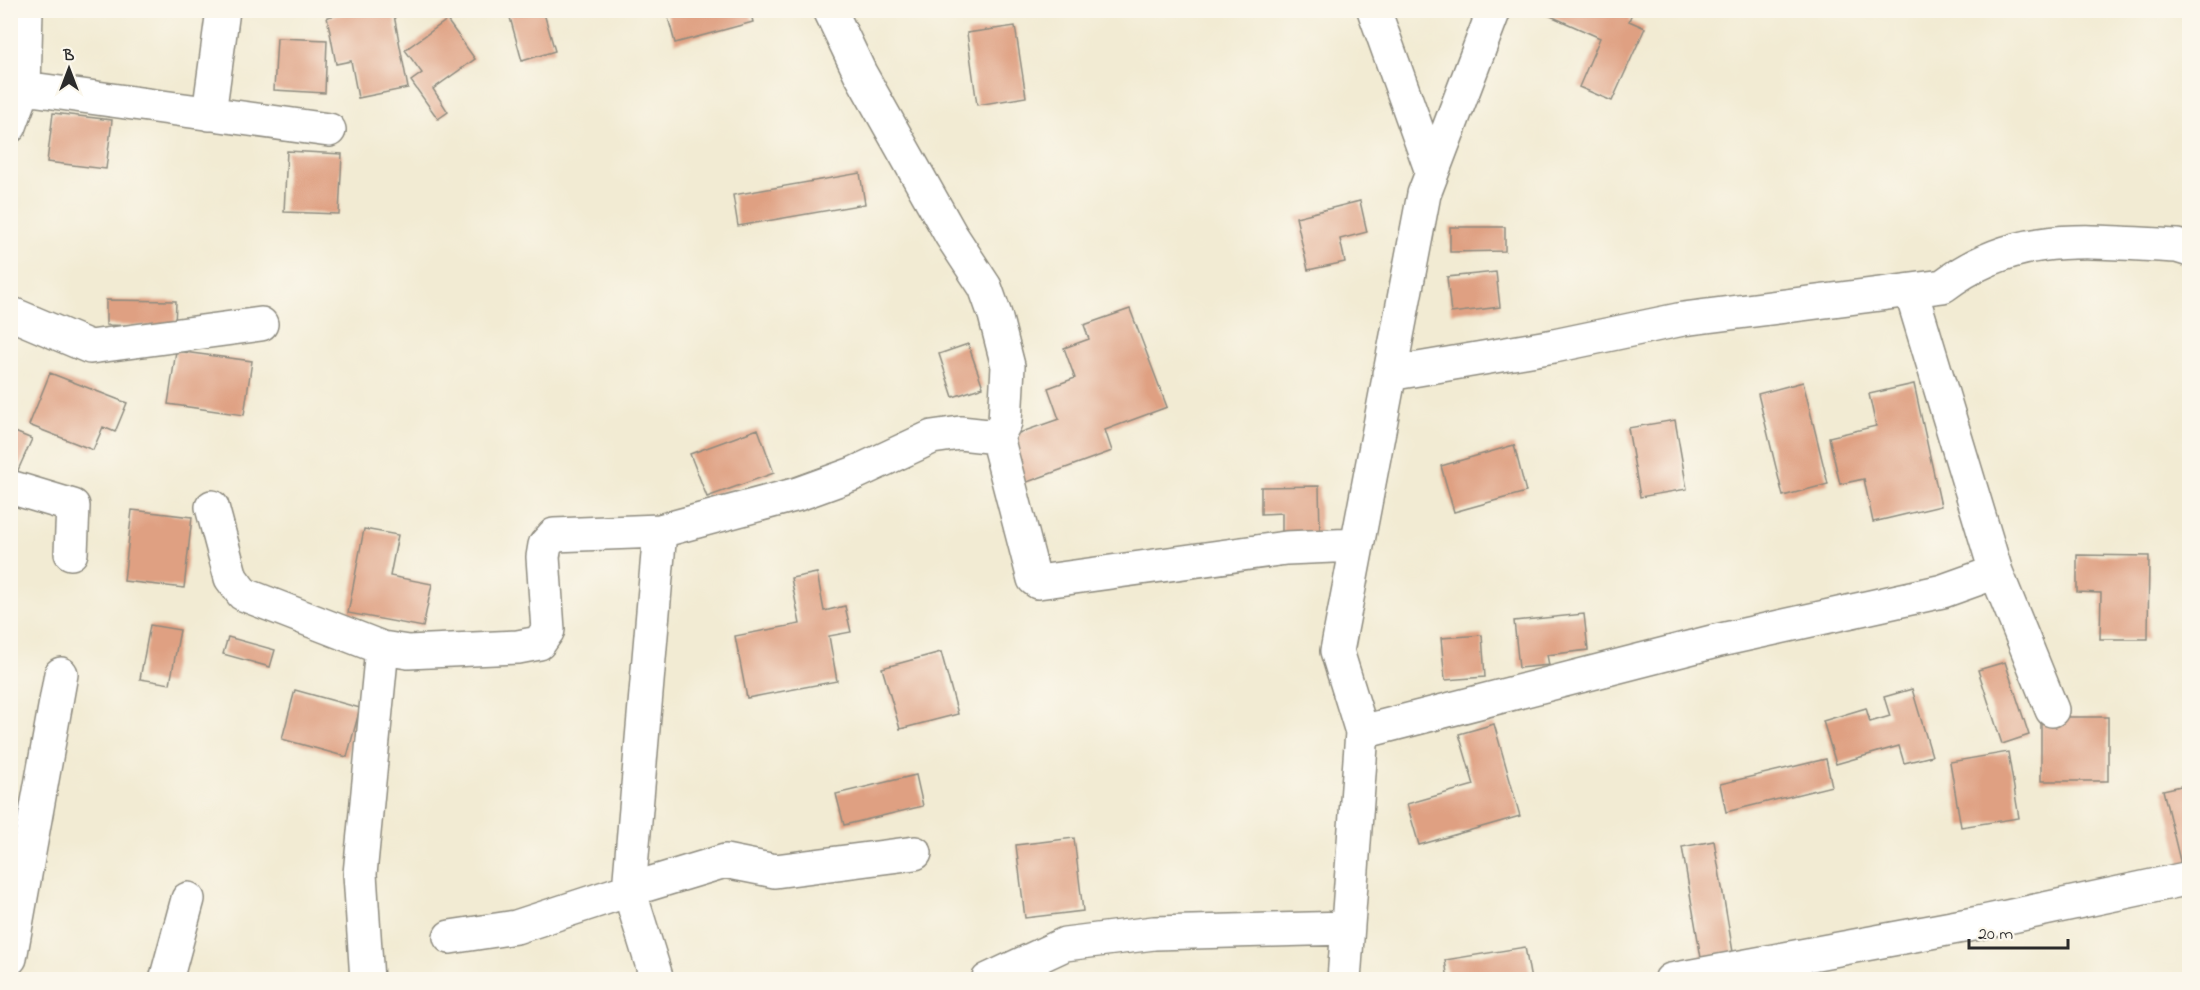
<svg xmlns="http://www.w3.org/2000/svg" width="2200" height="990" font-family="'Indie Flower',sans-serif">
  <style>
    .building { fill: #dfa082 }
    .lines { fill: none; stroke-linecap: round; stroke-linejoin: round }
    .minor-casing { stroke: #8e8b7f; stroke-width: 36 }
    .minor { stroke: #fff; stroke-width: 33 }
  </style>
  <rect width="100%" height="100%" fill="#fbf7ec"/>
  <filter id="ink" filterUnits="userSpaceOnUse"><feTurbulence type="fractalNoise" baseFrequency=".0167" numOctaves="2"/><feDisplacementMap in="SourceGraphic" scale="12" xChannelSelector="R" yChannelSelector="G"/><feConvolveMatrix kernelMatrix="1 2 1 2 8 2 1 2 1" color-interpolation-filters="sRGB"/></filter>
  <filter id="wash" filterUnits="userSpaceOnUse"><feTurbulence type="fractalNoise" baseFrequency=".008" numOctaves="4" result="noise"/><feDisplacementMap in="SourceGraphic" scale="24" xChannelSelector="R" yChannelSelector="G"/><feGaussianBlur stdDeviation="1.35" result="paint"/><feColorMatrix in="noise" values="0 0 0 0 0 0 0 0 0 0 0 0 0 0 0 0 0 1.4 0 .05"/><feComposite in="paint" operator="in"/></filter>
  <g filter="url(#wash)">
    <rect width="100%" height="100%" fill="#f2ebd3"/>
    <g id="blocks">
      <!-- building -->
      <path class="building" d="M361,10H393L408,88L358,98L351,61L336,64L327,17Z
        M522,10H543L555,51L522,61L509,14Z
        M666,10H750L753,22L675,43Z
        M1537,10H1633L1629,21L1645,28L1612,101L1579,87L1600,38Z
        M447,20L475,59L433,89L448,112L438,119L411,81L422,73L405,50Z
        M1015,26L1026,97L977,105L967,33Z
        M277,38L327,40L325,93L274,90Z
        M53,113L112,120L106,169L47,162Z
        M287,151L342,154L339,214L284,212Z
        M860,173L865,204L738,226L733,195Z
        M1360,201L1367,232L1340,239L1345,262L1308,270L1296,217Z
        M1450,227H1505V251L1450,252Z
        M1496,272L1500,307L1451,313L1447,277Z
        M106,300L176,301L175,327L106,325Z
        M1130,309L1167,407L1105,430L1112,451L1019,485L1002,439L1059,419L1048,388L1075,378L1064,348L1089,339L1084,325Z
        M968,344L983,387L953,397L939,354Z
        M176,351L252,361L244,415L168,404Z
        M50,373L127,403L115,432L103,427L93,450L29,425Z
        M1803,382L1828,484L1783,496L1758,394Z
        M1914,384L1941,506L1873,522L1864,479L1840,484L1829,437L1876,426L1869,394Z
        M1675,420L1687,489L1640,497L1628,428Z
        M758,429L774,473L707,497L690,454Z
        M10,430L32,439L10,488Z
        M1514,445L1526,492L1454,512L1441,466Z
        M1319,486L1320,534L1282,535V513L1261,514V487Z
        M132,510L192,517L184,588L124,581Z
        M364,529L398,535L390,576L432,584L423,627L348,613Z
        M2077,555L2149,556L2148,639H2100L2101,593L2077,592Z
        M817,573L824,611L845,606L851,632L829,636L837,681L747,698L735,636L800,624L791,578Z
        M1584,614L1588,650L1547,655L1549,665L1519,668L1514,621Z
        M150,625L180,630L170,684L140,679Z
        M1482,635L1485,677L1445,680L1441,638Z
        M228,637L275,650L270,667L223,654Z
        M941,652L958,714L900,729L882,668Z
        M2005,662L2029,735L2002,744L1978,670Z
        M1912,689L1932,756L1904,763L1899,746L1836,764L1823,721L1866,708L1870,722L1890,716L1884,697Z
        M295,690L360,708L347,757L282,739Z
        M2041,717H2108V781H2041Z
        M1494,724L1520,816L1419,845L1407,804L1474,785L1459,734Z
        M2008,752L2019,818L1961,827L1950,762Z
        M1826,759L1832,786L1726,812L1720,784Z
        M916,775L923,806L844,825L836,794Z
        M2190,784V867L2182,869L2163,790Z
        M1074,838L1083,911L1025,918L1016,845Z
        M1714,841L1733,952L1701,958L1682,847Z
        M1525,947L1531,980H1448L1445,960Z"/>
    </g>
  </g>
  <g filter="url(#ink)">
    <use href="#blocks" fill-opacity="0" stroke="#8e8b7f" stroke-width="1.5"/>
    <g class="lines">
      <defs>
        <path id="minor" d="M1374,10L1432,172
          M24,88L329,130
          M209,114L223,10
          M10,126L24,88L26,10
          M1911,291L1996,572L2052,710
          M12,314L90,347L261,324
          M1389,374L1554,346L1683,319L1943,286C2018,229 2089,242 2177,246L2190,250
          M997,437L1034,579L1038,582L1286,548L1357,545
          M10,487L73,506L71,553
          M212,507L231,578L243,594L382,648L408,652L518,647L539,643L548,630L543,557L545,545L554,535L660,531L798,494L853,474L932,437L960,433L997,437L1005,422L1008,366L995,315L985,287L951,235L860,73L830,10
          M1362,732L1716,641L1943,591L1996,572
          M450,937L516,927L629,890L725,861L775,871L915,853
          M10,958L61,674
          M166,980L188,899
          M367,980L360,874L382,648
          M657,980L629,890L660,531
          M988,980L1065,944L1154,933L1347,928
          M1344,980L1362,732L1337,651L1424,194L1494,10
          M1671,980L1979,923L2190,878"/>
      </defs>
      <!-- minor casing -->
      <use href="#minor" class="minor-casing"/>
      <!-- minor -->
      <use href="#minor" class="minor"/>
    </g>
  </g>
  <!-- margin -->
  <rect width="2200" height="990" fill="none" stroke="#fbf7ec" stroke-width="36"/>
  <!-- north arrow -->
  <g transform="translate(69 69)" stroke="#fbf7ec" stroke-width="4.5" paint-order="stroke">
  <path d="M0-4.5L10 22L0 15L-10 22Z" fill="#2b2b2b"/>
  <text y="-9" font-size="16" font-weight="bold" text-anchor="middle" fill="#2b2b2b">B</text>
  </g>
  <!-- scale -->
  <path d="M1969 939v9h99v-9" fill="none" stroke="#2b2b2b" stroke-width="3"/>
  <text x="1978" y="939" font-size="18" fill="#2b2b2b" stroke="#fbf7ec" stroke-width="4.5" paint-order="stroke">20 m</text>
</svg>
